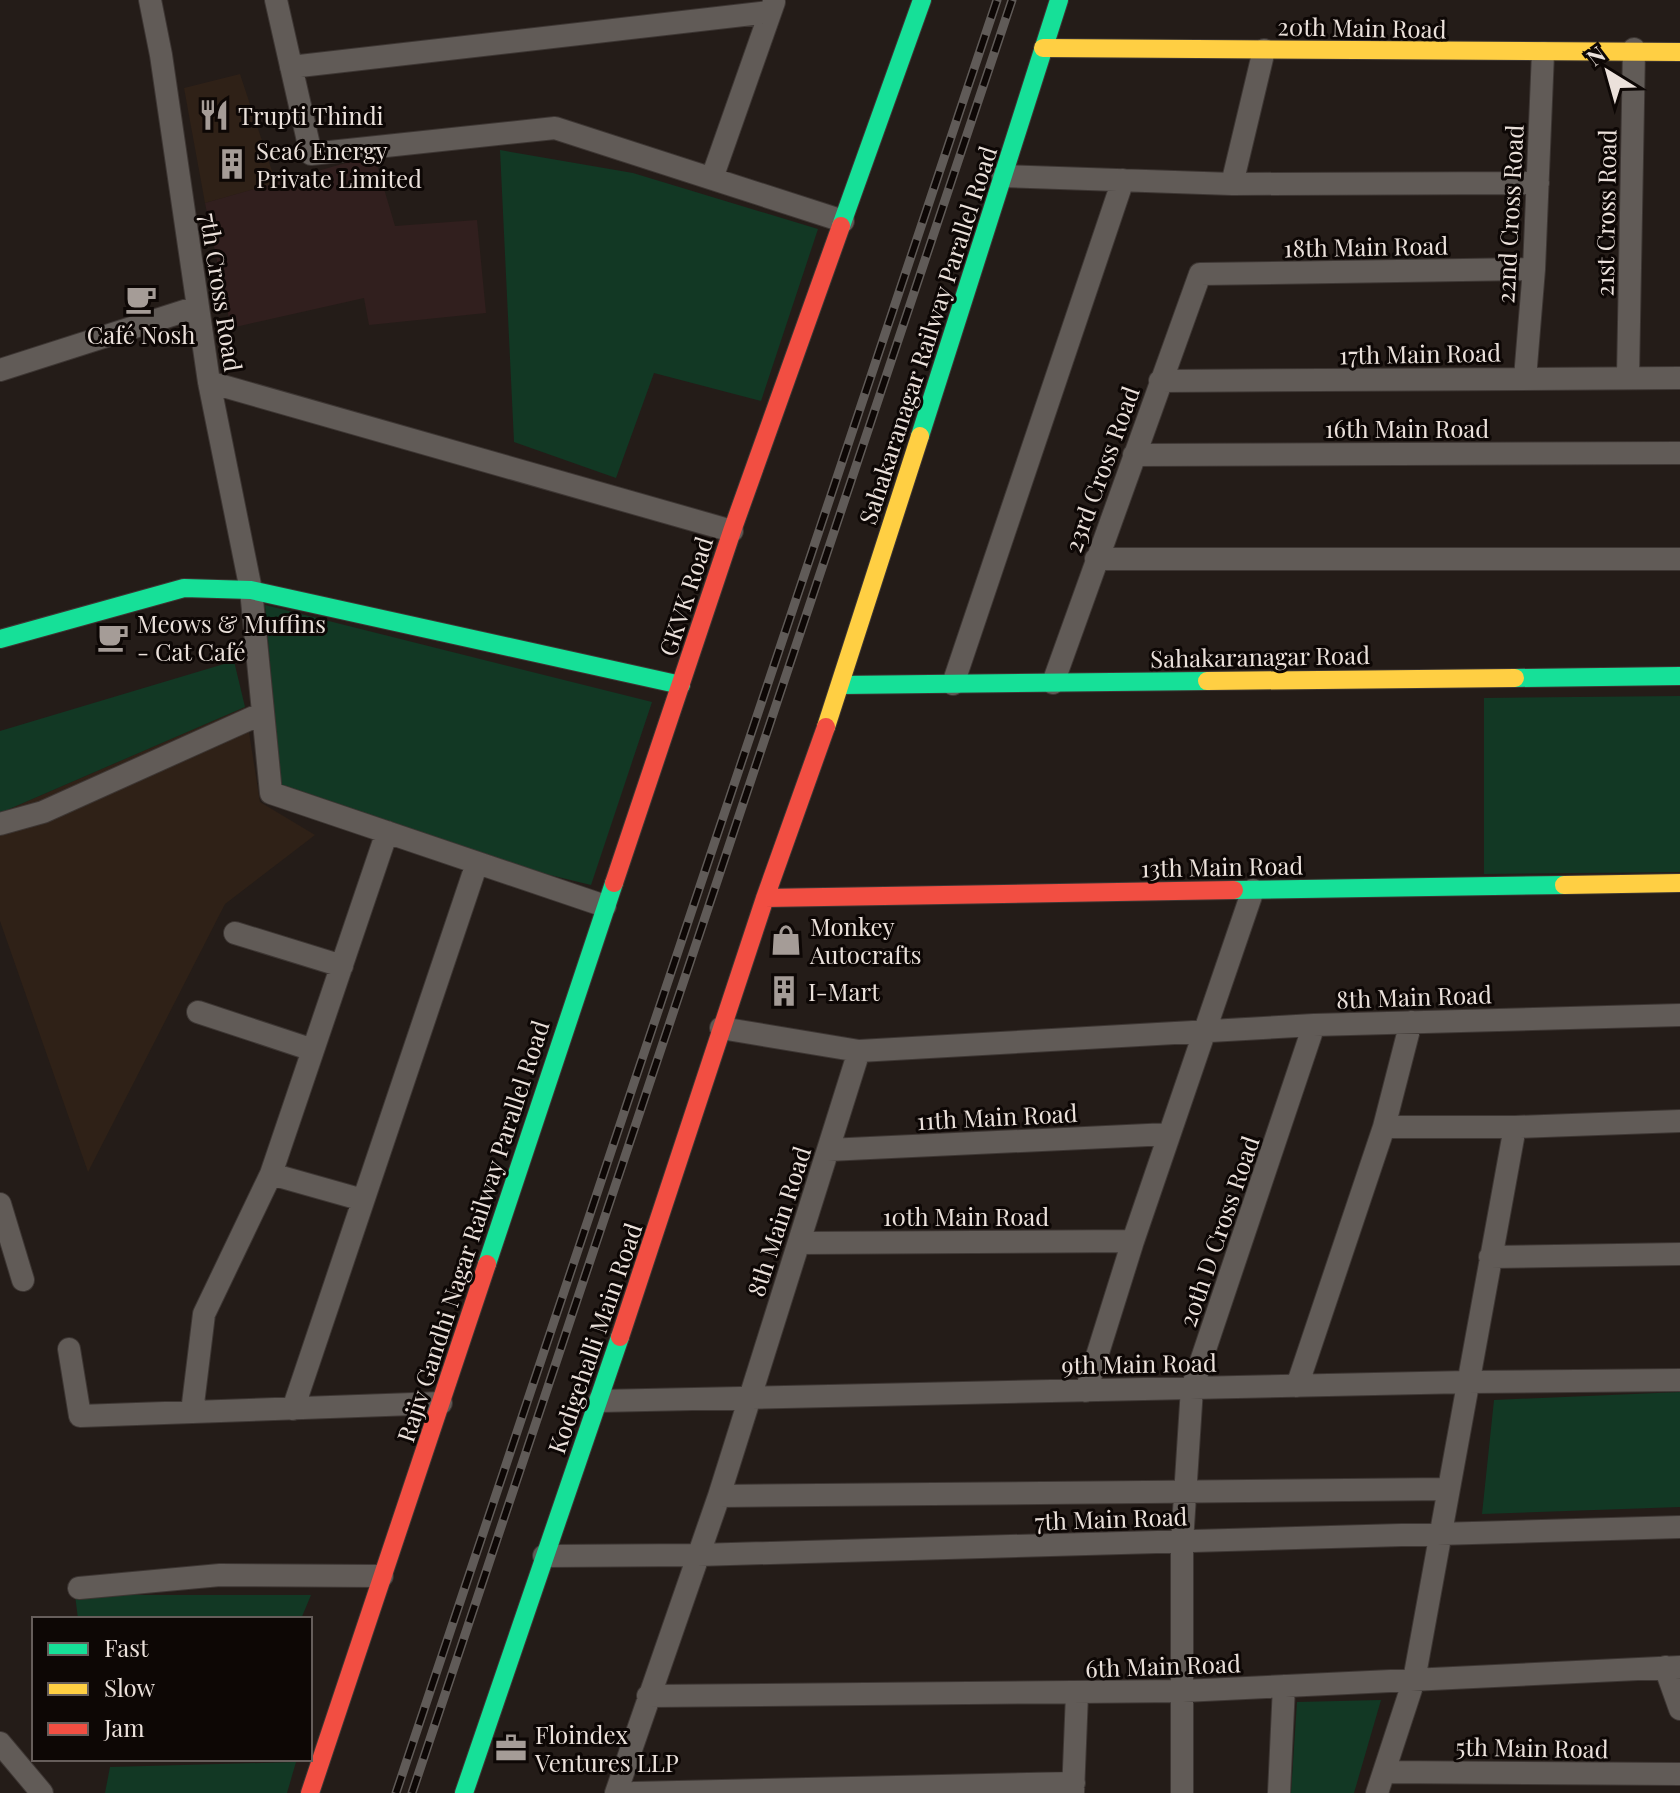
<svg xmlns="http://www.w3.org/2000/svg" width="1680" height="1793" font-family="'Playfair Display',serif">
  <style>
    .commercial { fill: #2f2117 }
    .education { fill: #311f1e }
    .green { fill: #123824 }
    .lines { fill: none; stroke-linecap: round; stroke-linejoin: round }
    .street-casing { stroke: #3d3633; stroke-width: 24 }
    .fast-casing { stroke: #3d3633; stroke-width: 20 }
    .slow-casing { stroke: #3d3633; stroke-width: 20 }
    .jam-casing { stroke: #3d3633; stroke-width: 20 }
    .street { stroke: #615b57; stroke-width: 22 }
    .fast { stroke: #16e098; stroke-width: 18 }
    .slow { stroke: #ffcf43; stroke-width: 18 }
    .jam { stroke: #f24e42; stroke-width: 18 }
    .rail-casing { stroke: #605b58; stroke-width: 9 }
    .rail { stroke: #0d0705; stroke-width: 6; stroke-dasharray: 18; stroke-linecap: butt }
    .labels { text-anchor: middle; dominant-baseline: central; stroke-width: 6; stroke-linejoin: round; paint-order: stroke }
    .street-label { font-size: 24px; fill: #ebe1db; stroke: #0d0705 }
    .poi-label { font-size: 24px; fill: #ebe1db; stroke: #0d0705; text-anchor: start }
  </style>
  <rect width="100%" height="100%" fill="#241c18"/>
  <!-- commercial -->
  <path class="commercial" d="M240,74L276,183L205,203L184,88Z
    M245,707L260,802L315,835L225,904L88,1172L0,921V813Z"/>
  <!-- education -->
  <path class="education" d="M374,155L395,226L477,220L486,313L369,325L364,298L231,328L205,203Z"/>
  <!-- green -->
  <path class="green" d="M500,150L633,173L818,229L761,401L654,373L616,478L514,442Z
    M265,605L652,702L591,885L517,867L281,790Z
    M234,661L245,707L0,813V731Z
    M1680,696V872L1484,874V698Z
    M1680,1392V1507L1482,1514L1494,1400Z
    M75,1595H311L301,1619H78Z
    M1381,1700L1354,1793H1291L1297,1702Z
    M296,1762L287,1793H105L110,1767Z"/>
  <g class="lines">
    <defs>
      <path id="street" d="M150,0L161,55L209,382L251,590L271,793L605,906
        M276,0L311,154L555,128L843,221
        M291,67L770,12
        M1003,176L1232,184L1538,183
        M712,178L774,2
        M1232,184L1264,50
        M0,370L197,307
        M1628,377L1634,49
        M1525,378L1534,269L1543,53
        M1160,381L1680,378
        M209,382L732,531
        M1134,455L1680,453
        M1096,559H1680
        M1053,683L1200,274L1534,269
        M953,684L1123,180
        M0,824L43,812L263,713
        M235,933L342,966
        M198,1012L313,1050
        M721,1028L859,1051
        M1384,1127H1515L1680,1121
        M828,1150L1169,1134
        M363,1200L271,1174L387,832
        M0,1204L23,1280
        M799,1243L1133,1241
        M1490,1257L1680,1254
        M69,1349L80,1416L441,1403
        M1297,1386L1384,1127L1411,1022
        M1086,1391L1133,1241L1253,890
        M599,1401L1467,1382L1680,1380
        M293,1409L477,863
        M192,1412L204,1314L271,1174
        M1448,1489L719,1496L859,1051L1314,1025L1680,1015
        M544,1556L698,1555L1680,1527
        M79,1588L220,1575L382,1576
        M1665,1667L1680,1709
        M648,1696L1183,1691L1680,1667
        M0,1743L42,1793
        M1384,1772L1680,1774
        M616,1793L719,1496
        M634,1793L1074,1783
        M1073,1793L1077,1694
        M1182,1793V1542L1192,1388L1314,1025
        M1279,1793L1284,1686
        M1377,1793L1414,1680L1515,1127"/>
      <path id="fast" d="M841,226L922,0
        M920,436L1059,0
        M0,639L184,588L251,590L681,685
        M1515,678L1680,676
        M841,685L1207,681
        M1234,890L1564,885
        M487,1264L614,883
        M464,1793L620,1337"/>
      <path id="slow" d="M1043,48L1680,52
        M1207,681L1515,678
        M826,727L920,436
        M1564,885L1680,883"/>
      <path id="jam" d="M614,883L732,531L841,226
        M765,898L1234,890
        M620,1337L765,898L826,727
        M310,1793L487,1264"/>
    </defs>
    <!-- street casing -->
    <use href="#street" class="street-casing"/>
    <!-- fast casing -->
    <use href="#fast" class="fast-casing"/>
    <!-- slow casing -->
    <use href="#slow" class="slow-casing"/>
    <!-- jam casing -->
    <use href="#jam" class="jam-casing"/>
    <!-- street -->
    <use href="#street" class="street"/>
    <!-- fast -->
    <use href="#fast" class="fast"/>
    <!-- slow -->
    <use href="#slow" class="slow"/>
    <!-- jam -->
    <use href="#jam" class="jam"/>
    <defs>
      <path id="rail" d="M396,1793L997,0
        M412,1793L1012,0"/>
    </defs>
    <!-- rail casing -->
    <use href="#rail" class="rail-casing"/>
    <!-- rail -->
    <use href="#rail" class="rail"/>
  </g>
  <!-- icons -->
  <defs>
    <symbol id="restaurant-bare" viewBox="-9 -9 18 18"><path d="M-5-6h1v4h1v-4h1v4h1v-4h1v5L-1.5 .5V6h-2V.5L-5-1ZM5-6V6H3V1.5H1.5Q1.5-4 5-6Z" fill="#a59c97" stroke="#0d0705" stroke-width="2.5" paint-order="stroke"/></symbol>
    <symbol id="building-bare" viewBox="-9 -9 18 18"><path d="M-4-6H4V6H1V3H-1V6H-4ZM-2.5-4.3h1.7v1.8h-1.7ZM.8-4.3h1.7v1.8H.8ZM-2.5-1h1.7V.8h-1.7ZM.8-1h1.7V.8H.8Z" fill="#a59c97" stroke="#0d0705" stroke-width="2.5" paint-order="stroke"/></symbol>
    <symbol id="cafe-bare" viewBox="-9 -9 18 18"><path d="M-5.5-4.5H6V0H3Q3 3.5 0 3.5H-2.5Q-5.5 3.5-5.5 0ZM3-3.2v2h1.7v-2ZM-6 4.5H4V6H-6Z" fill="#a59c97" stroke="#0d0705" stroke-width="2.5" paint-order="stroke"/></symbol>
    <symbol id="shop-bare" viewBox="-9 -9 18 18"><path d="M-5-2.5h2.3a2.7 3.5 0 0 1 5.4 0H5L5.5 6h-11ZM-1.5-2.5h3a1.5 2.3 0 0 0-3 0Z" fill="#a59c97" stroke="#0d0705" stroke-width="2.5" paint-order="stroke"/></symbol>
    <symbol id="office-bare" viewBox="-9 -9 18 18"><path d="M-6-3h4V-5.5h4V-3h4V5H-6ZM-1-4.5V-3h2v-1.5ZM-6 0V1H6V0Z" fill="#a59c97" stroke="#0d0705" stroke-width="2.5" paint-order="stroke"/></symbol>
  </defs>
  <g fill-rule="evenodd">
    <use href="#restaurant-bare" x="192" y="93" width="44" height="44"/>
    <use href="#building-bare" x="210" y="142" width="44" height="44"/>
    <use href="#cafe-bare" x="119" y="277" width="44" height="44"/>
    <use href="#cafe-bare" x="91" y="615" width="44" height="44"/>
    <use href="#shop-bare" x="764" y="918" width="44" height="44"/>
    <use href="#building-bare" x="762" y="969" width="44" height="44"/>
    <use href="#office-bare" x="489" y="1726" width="44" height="44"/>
  </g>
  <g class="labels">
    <!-- street labels -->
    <g class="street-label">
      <text transform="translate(1362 27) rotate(1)">20th Main Road</text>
      <text transform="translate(1605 213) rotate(-89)">21st Cross Road</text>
      <text transform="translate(1509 214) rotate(-87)">22nd Cross Road</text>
      <text transform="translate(1366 246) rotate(-1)">18th Main Road</text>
      <text transform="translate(222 292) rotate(81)">7th Cross Road</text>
      <text transform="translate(927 335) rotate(-72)">Sahakaranagar Railway Parallel Road</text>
      <text transform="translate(1420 353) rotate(-1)">17th Main Road</text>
      <text x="1407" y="428">16th Main Road</text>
      <text transform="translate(1101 469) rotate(-70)">23rd Cross Road</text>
      <text transform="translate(685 596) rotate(-72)">GKVK Road</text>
      <text transform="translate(1260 656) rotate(-1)">Sahakaranagar Road</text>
      <text transform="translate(1222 866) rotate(-1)">13th Main Road</text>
      <text transform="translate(1414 996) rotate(-2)">8th Main Road</text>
      <text transform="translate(997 1116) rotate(-3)">11th Main Road</text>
      <text x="966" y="1216">10th Main Road</text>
      <text transform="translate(778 1221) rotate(-72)">8th Main Road</text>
      <text transform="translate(472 1231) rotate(-72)">Rajiv Gandhi Nagar Railway Parallel Road</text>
      <text transform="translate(1218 1231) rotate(-71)">20th D Cross Road</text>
      <text transform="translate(594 1338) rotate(-71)">Kodigehalli Main Road</text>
      <text transform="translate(1139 1363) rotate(-1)">9th Main Road</text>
      <text transform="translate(1111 1518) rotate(-2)">7th Main Road</text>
      <text transform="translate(1163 1665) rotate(-2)">6th Main Road</text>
      <text transform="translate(1532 1747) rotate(1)">5th Main Road</text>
    </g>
    <!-- poi labels -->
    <g class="poi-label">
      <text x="238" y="115">Trupti Thindi</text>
      <text x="256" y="150">Sea6 Energy<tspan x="256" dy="28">Private Limited</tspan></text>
      <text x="141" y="334" text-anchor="middle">Café Nosh</text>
      <text x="137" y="623">Meows &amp; Muffins<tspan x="137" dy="28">- Cat Café</tspan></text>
      <text x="810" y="926">Monkey<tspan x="810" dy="28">Autocrafts</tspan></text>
      <text x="808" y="991">I-Mart</text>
      <text x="535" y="1734">Floindex<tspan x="535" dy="28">Ventures LLP</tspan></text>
    </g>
  </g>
  <!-- legend -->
  <rect x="32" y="1617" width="280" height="144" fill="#0d0705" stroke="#665e5b" stroke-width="2"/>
  <rect x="48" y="1643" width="40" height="12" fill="#16e098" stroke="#665e5b" stroke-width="2"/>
  <text x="104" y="1657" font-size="24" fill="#ebe1db">Fast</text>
  <rect x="48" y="1683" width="40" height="12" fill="#ffcf43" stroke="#665e5b" stroke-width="2"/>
  <text x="104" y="1697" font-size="24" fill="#ebe1db">Slow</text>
  <rect x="48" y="1723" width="40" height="12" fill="#f24e42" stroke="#665e5b" stroke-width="2"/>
  <text x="104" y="1737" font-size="24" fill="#ebe1db">Jam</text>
  <!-- north arrow -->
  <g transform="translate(1608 72) rotate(323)" stroke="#0d0705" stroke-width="6" paint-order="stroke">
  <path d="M0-6L14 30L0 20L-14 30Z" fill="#ebe1db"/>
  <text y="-12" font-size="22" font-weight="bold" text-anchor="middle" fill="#ebe1db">N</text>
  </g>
</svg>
